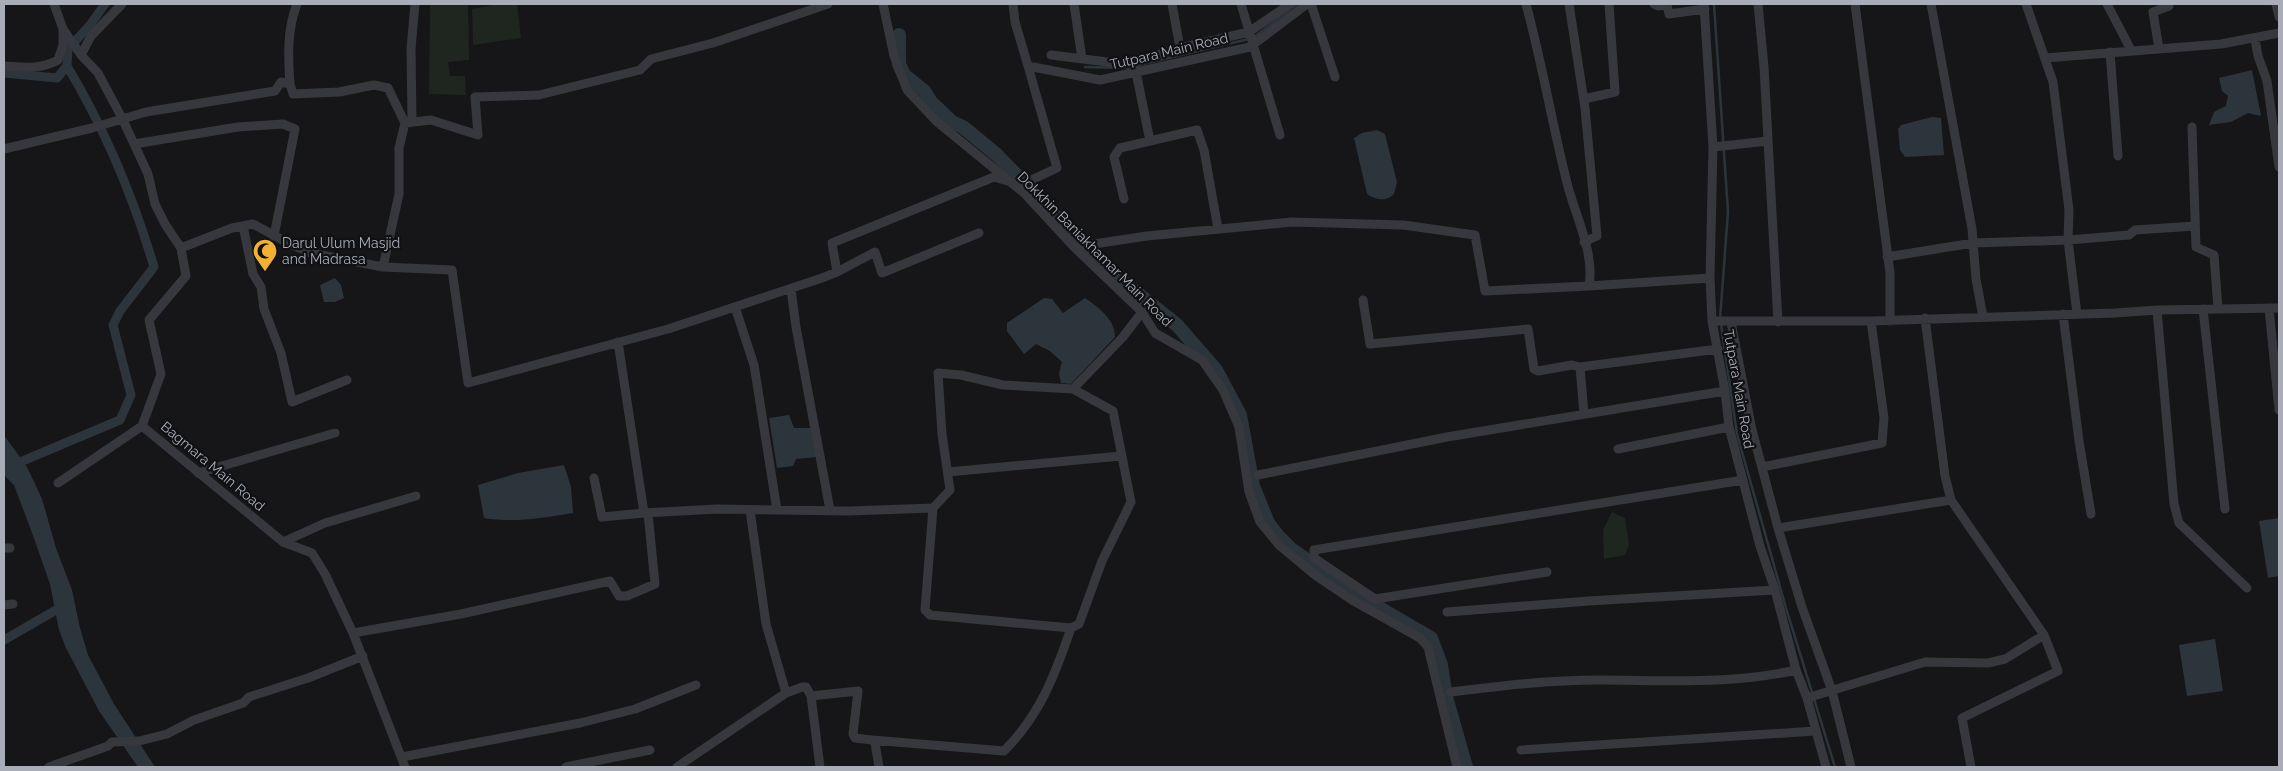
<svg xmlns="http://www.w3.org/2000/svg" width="2283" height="771" font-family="Raleway,sans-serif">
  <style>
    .green { fill: #1e261f }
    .water { fill: #2c353c }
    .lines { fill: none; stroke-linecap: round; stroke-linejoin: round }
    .stream { stroke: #2c353c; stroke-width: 2.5 }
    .canal { stroke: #2c353c; stroke-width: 9 }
    .river { stroke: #2c353c; stroke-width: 14 }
    .minor { stroke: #37383d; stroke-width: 9 }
    .labels { text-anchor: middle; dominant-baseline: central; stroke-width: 4.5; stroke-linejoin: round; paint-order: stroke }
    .street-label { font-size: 14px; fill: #a8adb8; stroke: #111113 }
    .poi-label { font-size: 14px; fill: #a8adb8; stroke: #111113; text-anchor: start }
  </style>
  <rect width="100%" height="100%" fill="#161618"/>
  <!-- green -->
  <path class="green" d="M430,4H468L469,60L448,62L450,76H465L466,95L429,94Z
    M498,4H517L521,38L473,45L472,9Z
    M1612,512L1625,518L1629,545L1625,555L1604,559L1603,530Z"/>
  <!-- water -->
  <path class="water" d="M2252,70L2261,116L2248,113L2231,122L2209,125L2214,112L2226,106L2228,96L2222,91L2219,78Z
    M1932,117L1941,118L1944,155L1905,157L1900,150L1898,129L1901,125Z
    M1377,130L1385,134L1397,182L1394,194C1386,202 1376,200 1367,194L1354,138L1362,133Z
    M335,278L341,285L344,298L335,302H324L320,285Z
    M1044,298L1052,299L1063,313L1085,298C1099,308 1115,319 1115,337L1071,384L1061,383L1059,373L1062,362L1050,351L1036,344L1024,354L1007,331V323Z
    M789,415L794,428H813L817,457L796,459L793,466L777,468L769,418Z
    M4,435L27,467L42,499L56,548L72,590L80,628L88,655L114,704L155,767H138L99,711L66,648L59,630L50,584L35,541L14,485L4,475Z
    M564,465L571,487L573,513C544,518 514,523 484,518L478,485L518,473Z
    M2279,518V576L2268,578L2259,521Z
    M2215,639L2223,691L2187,696L2179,645Z"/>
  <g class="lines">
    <!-- stream -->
    <path class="stream" d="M1714,4L1728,212L1720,319
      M1085,67L1126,68L1253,38L1297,4
      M1721,324L1737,434L1786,608L1835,767"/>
    <!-- canal -->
    <path class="canal" d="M4,73L57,78L67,66L68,49L90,25L105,4
      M13,465L120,420L131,395L113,325L120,311L154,267C133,196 105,129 67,66
      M4,640L63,606"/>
    <!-- river -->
    <path class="river" d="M899,35V64L904,75L924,91L931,102L952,122L963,127L997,155L1108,270L1177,325L1216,370L1240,415L1253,486L1268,523L1278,536L1291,549L1357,595L1431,638L1441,665L1446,697L1466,767"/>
    <!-- minor -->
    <path class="minor" d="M54,4L63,29L81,55L98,73L122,118L148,174L155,204L165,224L181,248L186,276L149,320L161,374L142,426L283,542L312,553L325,574L353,633L405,767
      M883,4L894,56L907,90L936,121L1024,193L1074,247L1142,312L1155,333L1202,360L1223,390L1239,427L1249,492L1260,522L1279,545L1315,575L1352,600L1420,638L1428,647L1457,767
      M1013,4L1015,22L1028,66L1100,80L1250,47L1307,4
      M1074,4L1082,59
      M1172,4L1180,48
      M1241,4L1280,135
      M1311,4L1335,77
      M1526,4C1542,63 1552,123 1567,183C1575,215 1595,253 1589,286L1710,278
      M1569,4L1585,108L1597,236L1584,242
      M1654,4L1658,6L1667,5L1669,14L1705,9
      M1704,4L1713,147L1710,278L1712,321L1725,391L1729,427L1760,546L1775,590L1796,670L1807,698L1826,767
      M1758,4L1764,67L1778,322
      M1855,4L1890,273V321
      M1931,4L1972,229L1976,279L1983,317
      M2026,4L2053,82L2069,210L2068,240L2077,314
      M2107,4L2131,50
      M2276,4L2279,17
      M2255,39L2258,56L2267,81L2279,167
      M2159,49L2153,12L2169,6V4
      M2110,52L2118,156
      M81,55L91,36L122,4
      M1051,55L1123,64L1137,61L1180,48L1249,32L1290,4
      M2045,58L2221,44L2279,33
      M4,66C23,67 40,70 58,60L63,45V29
      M290,84C288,57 287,29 297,4
      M1584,99L1615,92L1609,4
      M412,122L411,49L415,4
      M2192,127L2196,247L2214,255L2218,309
      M1150,141L1197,130L1204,150L1218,229
      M134,144L238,127L283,124L295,129L274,236
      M1713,147L1768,141
      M4,149L92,128L146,112L275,91L281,82L290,84L293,94L339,92L374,85L388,88L405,123L431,120L478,135L475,97L539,95L640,70L651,59L713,43L828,4
      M1022,191L1029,181L1057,168L1028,66
      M1124,199L1114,157L1120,148L1150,141L1135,67
      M243,226L253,274L261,287L264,309L281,353L292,402L347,380
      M1074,247L1147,236L1292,222L1403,225L1475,235L1485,291L1589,286
      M181,248L232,228L253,224L290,244L311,253L383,267L452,270L468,383L668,329L822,278L837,272L832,243L994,177L1011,182
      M1887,257L1973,243L2068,240L2129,235L2135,230L2195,226
      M383,267L399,194V148L405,123
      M837,272L875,252L882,273L979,233
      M791,289L796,327L830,510
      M1363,300L1370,344L1528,329L1534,369L1538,371L1572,365L1580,367L1584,414
      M735,307L754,365L777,510
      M2269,308L2279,410
      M2203,309L2225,509
      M2157,310L2174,504L2179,523L2247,588
      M2063,314L2079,441L2091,514
      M1925,318L1945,476L1951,500L2044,635L2058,671L1962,718L1971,767
      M1712,321H1871L2115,313L2157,310L2279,308
      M1731,322L1752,430L1778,528L1802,607L1832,691L1851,767
      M618,342L644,513L717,509L849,511L933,508
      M1580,367L1718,349
      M1618,449L1729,427
      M1762,467L1882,443L1884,418L1871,321
      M948,472L1121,456
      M198,473L335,433
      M1258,475L1447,437L1725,391
      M594,478L602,517L644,513
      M58,483L142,426
      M1778,528L1951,500
      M283,542L325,523L416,496
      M4,548H10
      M1547,572L1375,599L1314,558V550L1743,480
      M4,605L13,604
      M1447,612L1589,601L1775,590
      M1071,628L930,615L925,610L933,508L950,490L942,434L938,373L961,375L1003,385L1073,389L1123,337L1142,312
      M353,633L461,614L610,581L619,596H627L655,584L648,513
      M1451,692C1500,686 1549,680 1599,680C1665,680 1731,685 1796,670
      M786,693L802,687H806L811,696L820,767
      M811,696L858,691L853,734L855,738L872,740L875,743L879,767
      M1807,698L1925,662L1988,663L2005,659L2044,635
      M872,740L1004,751C1040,715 1055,675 1071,628L1079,624L1102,561L1131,502L1113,411L1073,389
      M1521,750L1815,731
      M402,757L580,723L635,709L696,685
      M49,767L108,746L112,742L139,741L167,734L194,720L243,703L249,697L308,678L363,656
      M566,767L650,750
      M677,767L786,693L766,624L750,510"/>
  </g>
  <!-- icons -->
  <defs>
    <symbol id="mosque-pin" viewBox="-11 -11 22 30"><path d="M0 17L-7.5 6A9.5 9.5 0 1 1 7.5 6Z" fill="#f2b134" stroke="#111113"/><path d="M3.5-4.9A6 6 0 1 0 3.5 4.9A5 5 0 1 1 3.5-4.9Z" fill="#111"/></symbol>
  </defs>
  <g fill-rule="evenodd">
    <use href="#mosque-pin" x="251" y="237" width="28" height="38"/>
  </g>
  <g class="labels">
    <!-- street labels -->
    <g class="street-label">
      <text transform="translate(1169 51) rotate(-13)">Tutpara Main Road</text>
      <text transform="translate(1095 249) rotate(45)">Dokkhin Baniakhamar Main Road</text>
      <text transform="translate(1739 389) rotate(80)">Tutpara Main Road</text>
      <text transform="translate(213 466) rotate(40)">Bagmara Main Road</text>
    </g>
    <!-- poi labels -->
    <g class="poi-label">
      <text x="282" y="243">Darul Ulum Masjid<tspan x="282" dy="16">and Madrasa</tspan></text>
    </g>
  </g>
  <!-- border -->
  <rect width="2283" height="771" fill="none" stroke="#a8adb8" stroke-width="10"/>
</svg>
